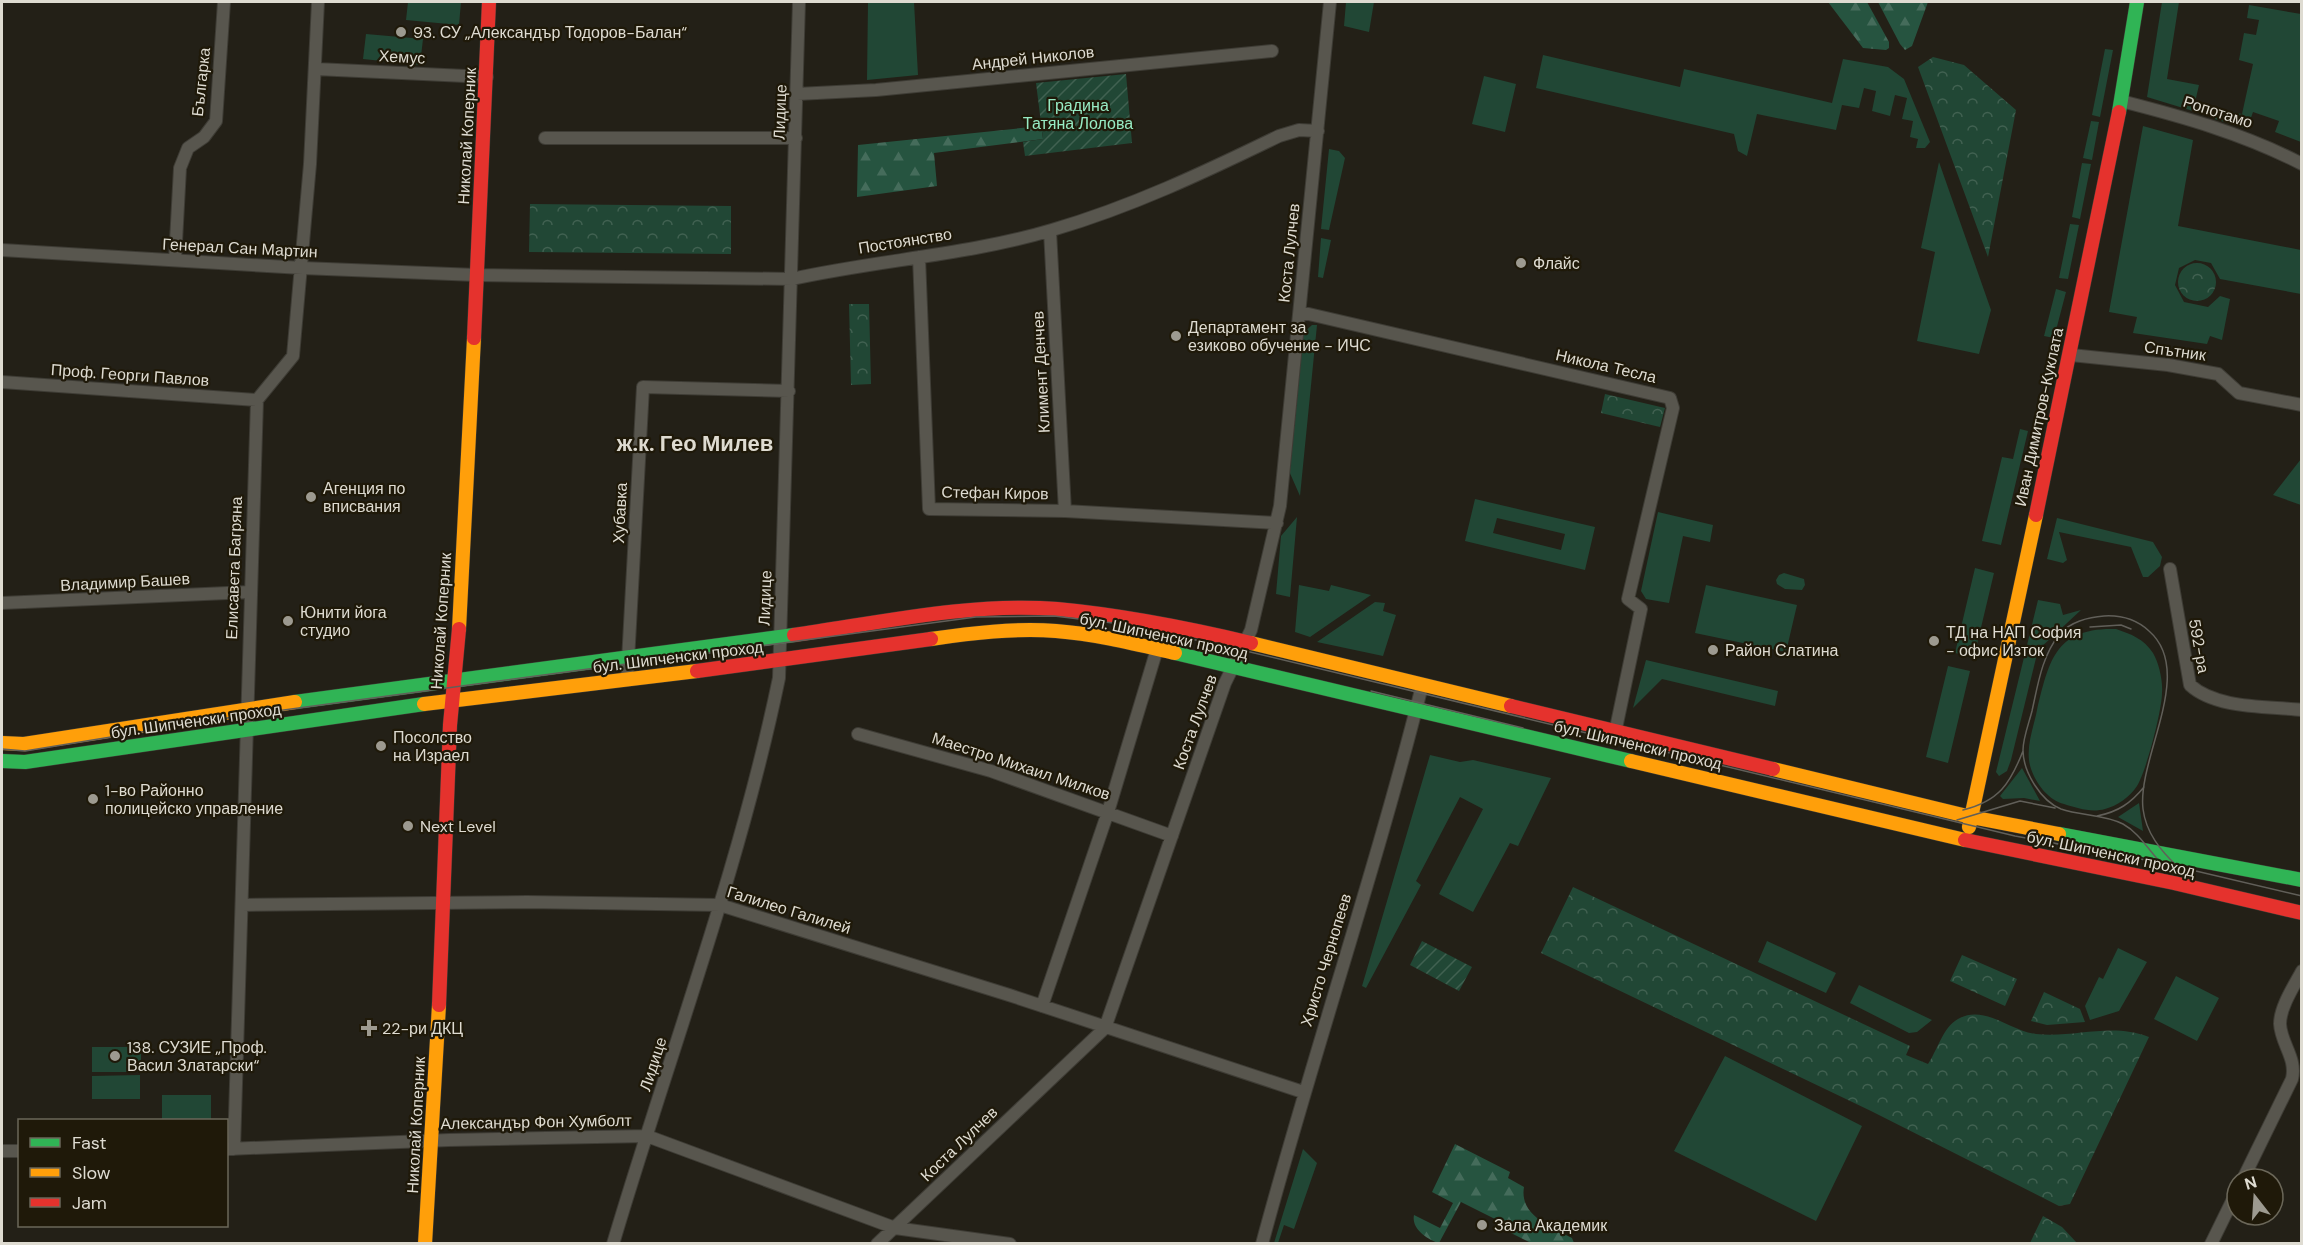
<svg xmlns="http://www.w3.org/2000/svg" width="2303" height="1245" font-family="'DM Sans',sans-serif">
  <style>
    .grass { fill: #214735; fill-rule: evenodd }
    .forest { fill: url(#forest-firs) }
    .park { fill: url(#park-crowns) }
    .garden { fill: url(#garden-furrows) }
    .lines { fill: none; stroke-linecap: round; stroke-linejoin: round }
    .street-casing { stroke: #3e3c35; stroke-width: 14 }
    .fast-casing { stroke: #3e3c35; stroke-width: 15 }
    .slow-casing { stroke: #3e3c35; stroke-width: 15 }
    .jam-casing { stroke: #3e3c35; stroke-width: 15 }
    .street { stroke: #58564e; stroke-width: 12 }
    .fast { stroke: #30b455; stroke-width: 14 }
    .slow { stroke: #ff9f0a; stroke-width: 14 }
    .jam { stroke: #e5322d; stroke-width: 14 }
    .tram { stroke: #615f59; stroke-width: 1.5 }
    .poi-dot { fill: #9d9a90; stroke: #1f1909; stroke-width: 2 }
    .labels { text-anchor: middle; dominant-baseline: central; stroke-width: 4.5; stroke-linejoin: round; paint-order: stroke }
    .poi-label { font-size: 16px; fill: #dedbd1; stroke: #1f1909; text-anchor: start }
    .street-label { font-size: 16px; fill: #dedbd1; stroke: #1f1909 }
    .park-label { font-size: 16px; fill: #97ebc4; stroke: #1f1909 }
    .district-label { font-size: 22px; font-weight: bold; fill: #dedbd1; stroke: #1f1909 }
  </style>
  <defs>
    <pattern id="forest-firs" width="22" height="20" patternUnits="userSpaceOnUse" patternTransform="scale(1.5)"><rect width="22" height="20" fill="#265440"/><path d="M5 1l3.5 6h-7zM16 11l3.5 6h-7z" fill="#456c5b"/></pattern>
    <pattern id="park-crowns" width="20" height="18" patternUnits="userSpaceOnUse" patternTransform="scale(1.5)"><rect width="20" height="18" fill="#214735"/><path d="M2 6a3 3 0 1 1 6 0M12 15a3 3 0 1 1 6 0" fill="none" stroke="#416151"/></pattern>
    <pattern id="garden-furrows" width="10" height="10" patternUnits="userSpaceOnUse" patternTransform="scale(1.5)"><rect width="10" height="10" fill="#214735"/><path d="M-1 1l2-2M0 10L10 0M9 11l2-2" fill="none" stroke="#416151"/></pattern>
  </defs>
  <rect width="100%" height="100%" fill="#232017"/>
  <!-- grass -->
  <path class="grass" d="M408,2H461L459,25L406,20Z
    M868,2H914L918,75L867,80Z
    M1346,2H1374L1369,32L1344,26Z
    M2162,2H2179L2167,79L2199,85L2193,111L2147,97Z
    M2249,5L2301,14V142L2275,132L2279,121L2253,112L2247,129L2215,119L2217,109L2242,114L2253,64L2239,60L2244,33L2256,35L2259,20L2247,18Z
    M366,34L423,39L420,65L363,59Z
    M2105,49L2113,50L2100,117L2092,115Z
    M1543,55L1680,87L1684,69L1832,103L1843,59L1888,67L1904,79L1930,142L1925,148H1916L1918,139L1910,137L1913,121L1902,119L1907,98L1895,95L1890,116L1872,111L1876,91L1864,88L1859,108L1842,105L1836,130L1757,114L1747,156L1738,151L1734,134L1536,88Z
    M1484,76L1516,84L1505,132L1472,124Z
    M2091,121L2099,122L2092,160L2083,158Z
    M2143,126L2193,140L2178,226L2301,250V294L2220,279L2211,263L2195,260L2179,268L2175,285L2184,302L2208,307L2220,296L2230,299L2222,340L2210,336L2207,344L2133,333L2137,317L2109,312Z
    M1329,149L1339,151L1345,158L1329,230L1321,229Z
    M1939,162L1991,310L1979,354L1917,341L1935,252L1921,248Z
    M2082,163L2091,164L2080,219L2072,217Z
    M2070,224L2079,225L2068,279L2059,278Z
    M1321,238L1331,240L1323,278L1318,277Z
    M2056,289L2066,292L2054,338L2044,336Z
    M1312,325H1317L1300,496L1289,471L1303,333Z
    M2020,429L2028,431L2001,545L1982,541L2002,457L2013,459Z
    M2301,459V505L2273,495Z
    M1475,499L1595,527L1585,570L1465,541ZM1497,518L1565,534L1561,550L1493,533Z
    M1658,512L1713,525L1710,542L1683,536L1669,603L1646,599L1641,591Z
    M1297,517L1290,597L1276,594L1281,536Z
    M2057,518L2153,542L2162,557L2160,566L2148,577H2143L2131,547L2059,532L2067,560L2063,563L2047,559Z
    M1975,568L1994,573L1974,657L1955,653Z
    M1784,573L1804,579L1805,585L1802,590L1785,589L1777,584L1776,580L1779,575Z
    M1299,585L1329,591L1331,585L1371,595L1310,637L1295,632Z
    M1706,585L1797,605L1786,652L1695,633Z
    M2038,600L2060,604L2063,615L2081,610L2038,650L2011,760L2007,771L1999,776L1996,772Z
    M1375,602L1385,603L1383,611L1396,615L1383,656L1317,642Z
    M2116,629C2131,634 2144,639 2153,653C2159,663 2163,681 2162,693C2162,710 2146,772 2137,786C2130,797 2117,806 2105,809C2091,813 2077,808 2064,804C2046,800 2031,777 2029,760C2027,743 2034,726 2037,710C2049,661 2055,627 2116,629Z
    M1646,660L1778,691L1775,706L1662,679L1633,708Z
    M1948,666L1970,671L1948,763L1926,757Z
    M1430,755L1460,762L1473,760L1551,778L1518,846L1510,843L1473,912L1439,894L1483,809L1460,797L1416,881L1421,885L1366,988L1362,986Z
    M2022,768L2040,801L2024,798L2003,799L2000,796Z
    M2139,803L2143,831L2118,817Z
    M1767,941L1836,973L1826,993L1758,962Z
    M2118,948L2147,962L2119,1011L2090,1020L2085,1006L2099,977L2103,979Z
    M2176,976L2219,998L2197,1041L2154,1019Z
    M1859,985L1932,1020L1917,1032L1909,1033L1850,1003Z
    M141,1047V1072H92V1047Z
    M1725,1056L1862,1126L1816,1221L1674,1151Z
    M140,1075V1099H92V1076Z
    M162,1095H211V1120H162Z
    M1303,1149L1317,1163L1294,1229L1284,1225L1278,1243H1274Z"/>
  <!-- forest -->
  <path class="forest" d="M1828,2H1867L1889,42V48L1886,50L1863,48Z
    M1878,2H1928L1912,46L1905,50L1900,44Z
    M1041,126L1043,139L934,153L937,186L857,197L858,145Z
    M1455,1144L1510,1172L1508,1178L1524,1187C1519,1215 1551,1227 1572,1238L1574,1243H1531L1499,1227L1501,1222L1461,1202L1439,1243C1428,1240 1411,1229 1414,1215L1440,1228L1453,1203L1432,1192Z"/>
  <!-- park -->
  <path class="park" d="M1933,57L1964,65L2016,110L1988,257L1918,67Z
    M530,204L731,206V254L529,252Z
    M2178 282a19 19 0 1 1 38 0a19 19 0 1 1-38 0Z
    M849,304H869L871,384L851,385Z
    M1605,394L1665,408L1660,427L1601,413Z
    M1573,887L1910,1046L1906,1055L1928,1064C1937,1051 1943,1027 1958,1019C1984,1004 2010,1031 2036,1034C2076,1038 2111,1022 2149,1037L2070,1204L2059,1206L1871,1111L1541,953Z
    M1962,955L2017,979L2005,1006L1950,981Z
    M2044,992L2080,1009L2085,1022L2047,1025L2031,1021Z
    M2043,1216L2062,1227L2077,1243H2030Z"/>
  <!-- garden -->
  <path class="garden" d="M1126,74L1132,143L1025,156L1023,142L1043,139L1036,83Z
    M1422,941L1472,967L1459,991L1410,965Z"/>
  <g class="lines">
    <defs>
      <path id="street" d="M316,69L487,77
        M797,94L876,90L1272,51
        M2121,101C2184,117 2244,134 2302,164
        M545,138H796
        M1050,231L1065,511
        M2,250L302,268L476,275L792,279C878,260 968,255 1052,230C1131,207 1205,172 1279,136L1299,130L1318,131
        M919,257L929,509L1065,511L1277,523
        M175,260L180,168L188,148L204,137L216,121L224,2
        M1300,312L1670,398L1673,408L1628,599L1641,609L1615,733
        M2071,355L2168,365L2218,374L2239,393L2302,405
        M2,382L257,400
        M2170,569L2190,685C2216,709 2267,706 2302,710
        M2,603L250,592
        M627,679L643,387L789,391
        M858,734L991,771L1172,836
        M242,905L527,902L720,905L1009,995L1303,1092
        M1042,1006L1108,812L1157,649
        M228,1149L449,1140L647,1136L895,1228L1010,1244
        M234,1149L257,400L293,356L310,164L318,2
        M2,1151H20
        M2243,1179L2292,1079C2297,1058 2281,1044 2280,1024C2280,1007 2294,986 2302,971
        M613,1244C669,1055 739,871 779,678L799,2
        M877,1244L1105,1028L1225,683L1251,630L1280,506L1330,2
        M1262,1244C1312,1057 1375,873 1422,686
        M2211,1244L2237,1191"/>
      <path id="fast" d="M2119,112L2137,2
        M1175,653L1631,761
        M295,702L794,635
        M2,761L25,762L424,704
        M2059,834L2302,880"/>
      <path id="slow" d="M459,629L474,338
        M931,639C972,633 1014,628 1056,631C1096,634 1136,644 1175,653
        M1251,643L1511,706
        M424,704L697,671
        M2,743L24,744L295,702
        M1631,761L1965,840
        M1773,769L1971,817L2059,834
        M1969,827L2036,515
        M425,1244L439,1005"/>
      <path id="jam" d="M474,338L489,2
        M2036,515L2119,112
        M794,635C878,623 972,602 1057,609C1122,615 1188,628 1251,643
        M697,671L931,639
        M1511,706L1773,769
        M1965,840L2174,883L2302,913
        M439,1005L450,725L459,629"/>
    </defs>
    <!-- street casing -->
    <use href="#street" class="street-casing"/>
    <!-- fast casing -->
    <use href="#fast" class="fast-casing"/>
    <!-- slow casing -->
    <use href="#slow" class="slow-casing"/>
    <!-- jam casing -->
    <use href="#jam" class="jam-casing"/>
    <!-- street -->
    <use href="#street" class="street"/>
    <!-- fast -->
    <use href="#fast" class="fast"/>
    <!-- slow -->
    <use href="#slow" class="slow"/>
    <!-- jam -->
    <use href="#jam" class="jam"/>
    <!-- tram -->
    <path class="tram" d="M2090,627L2121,625L2131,629
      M1371,691L1523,728
      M2,749L25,751L246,715L976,617L1054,616L1113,623L1225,646L2015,836L2162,863L2302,896
      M1963,810C1999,801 2010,784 2023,751
      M2097,816C2118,812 2131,803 2144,787
      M1957,820L2020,801L2055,808
      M2164,866C2149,852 2141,834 2123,824C2104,814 2081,816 2061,809C2041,801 2023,772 2023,750C2023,738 2029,723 2032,711C2038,684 2042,656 2059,635C2069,622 2089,617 2104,616C2121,615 2137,620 2149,631C2196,672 2137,758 2143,809C2146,833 2161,851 2177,866"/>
  </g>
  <!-- markers -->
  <g class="poi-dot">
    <circle cx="401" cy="32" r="6"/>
    <circle cx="1521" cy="263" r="6"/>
    <circle cx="1176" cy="336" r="6"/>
    <circle cx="311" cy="497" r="6"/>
    <circle cx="288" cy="621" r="6"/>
    <circle cx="1934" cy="641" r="6"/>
    <circle cx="1713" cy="650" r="6"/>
    <circle cx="381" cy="746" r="6"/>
    <circle cx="93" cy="799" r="6"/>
    <circle cx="408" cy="826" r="6"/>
    <path d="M366 1019h6v6h6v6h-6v6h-6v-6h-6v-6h6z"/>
    <circle cx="115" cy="1056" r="6"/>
    <circle cx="1482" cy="1225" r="6"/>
  </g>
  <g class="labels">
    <!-- poi labels -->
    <g class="poi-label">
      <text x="413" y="32">93. СУ „Александър Тодоров-Балан“</text>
      <text x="1533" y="263">Флайс</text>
      <text x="1188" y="327">Департамент за<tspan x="1188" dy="18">езиково обучение - ИЧС</tspan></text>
      <text x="323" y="488">Агенция по<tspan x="323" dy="18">вписвания</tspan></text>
      <text x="300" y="612">Юнити йога<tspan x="300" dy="18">студио</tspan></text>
      <text x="1946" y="632">ТД на НАП София<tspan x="1946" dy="18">- офис Изток</tspan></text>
      <text x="1725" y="650">Район Слатина</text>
      <text x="393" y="737">Посолство<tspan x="393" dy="18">на Израел</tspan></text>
      <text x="105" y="790">1-во Районно<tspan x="105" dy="18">полицейско управление</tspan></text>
      <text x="420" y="826">Next Level</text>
      <text x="382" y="1028">22-ри ДКЦ</text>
      <text x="127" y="1047">138. СУЗИЕ „Проф.<tspan x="127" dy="18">Васил Златарски“</tspan></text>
      <text x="1494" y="1225">Зала Академик</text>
    </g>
    <!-- street labels -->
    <g class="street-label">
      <text transform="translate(402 57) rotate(3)">Хемус</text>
      <text transform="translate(1033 58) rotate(-6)">Андрей Николов</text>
      <text transform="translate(201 82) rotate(-84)">Българка</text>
      <text transform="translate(780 112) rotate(-88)">Лидице</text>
      <text transform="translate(2218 112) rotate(18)">Ропотамо</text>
      <text transform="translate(467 136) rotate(-87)">Николай Коперник</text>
      <text transform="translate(905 241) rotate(-9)">Постоянство</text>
      <text transform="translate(240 248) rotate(3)">Генерал Сан Мартин</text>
      <text transform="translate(1289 253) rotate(-84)">Коста Лулчев</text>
      <text transform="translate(2175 351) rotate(8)">Спътник</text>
      <text transform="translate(1606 366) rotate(13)">Никола Тесла</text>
      <text transform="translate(1041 372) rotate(-93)">Климент Денчев</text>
      <text transform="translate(130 375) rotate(4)">Проф. Георги Павлов</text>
      <text transform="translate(2039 417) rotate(-78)">Иван Димитров-Куклата</text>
      <text transform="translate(995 493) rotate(1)">Стефан Киров</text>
      <text transform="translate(620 513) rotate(-87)">Хубавка</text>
      <text transform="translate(234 568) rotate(-88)">Елисавета Багряна</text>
      <text transform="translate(125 582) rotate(-3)">Владимир Башев</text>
      <text transform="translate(765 598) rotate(-88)">Лидице</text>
      <text transform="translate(441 621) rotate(-86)">Николай Коперник</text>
      <text transform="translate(1164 636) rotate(12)">бул. Шипченски проход</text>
      <text transform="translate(2199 646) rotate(80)">592-ра</text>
      <text transform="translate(678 657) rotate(-7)">бул. Шипченски проход</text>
      <text transform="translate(196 721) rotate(-8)">бул. Шипченски проход</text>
      <text transform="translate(1195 722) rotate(-70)">Коста Лулчев</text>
      <text transform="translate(1638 745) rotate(13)">бул. Шипченски проход</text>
      <text transform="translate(1021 766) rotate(18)">Маестро Михаил Милков</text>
      <text transform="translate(2111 854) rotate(12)">бул. Шипченски проход</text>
      <text transform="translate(789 910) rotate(17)">Галилео Галилей</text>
      <text transform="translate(1326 960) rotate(-73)">Христо Чернопеев</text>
      <text transform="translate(653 1064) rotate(-72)">Лидице</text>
      <text transform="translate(536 1122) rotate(-1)">Александър Фон Хумболт</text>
      <text transform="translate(416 1125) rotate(-87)">Николай Коперник</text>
      <text transform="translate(959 1144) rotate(-44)">Коста Лулчев</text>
    </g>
    <!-- park labels -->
    <g class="park-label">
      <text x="1078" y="105">Градина<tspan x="1078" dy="18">Татяна Лолова</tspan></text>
    </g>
    <!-- district labels -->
    <g class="district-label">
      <text x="695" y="443">ж.к. Гео Милев</text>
    </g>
  </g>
  <!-- border -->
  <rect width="2303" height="1245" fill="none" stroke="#dedbd1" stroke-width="6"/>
  <!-- legend -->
  <rect x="18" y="1119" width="210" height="108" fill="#1f1909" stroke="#6b6759" stroke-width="1.5"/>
  <rect x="30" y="1138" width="30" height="9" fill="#30b455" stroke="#6b6759" stroke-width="1.5"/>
  <text x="72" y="1149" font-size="18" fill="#dedbd1">Fast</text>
  <rect x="30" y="1168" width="30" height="9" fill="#ff9f0a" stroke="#6b6759" stroke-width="1.5"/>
  <text x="72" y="1179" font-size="18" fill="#dedbd1">Slow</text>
  <rect x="30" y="1198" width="30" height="9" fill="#e5322d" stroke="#6b6759" stroke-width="1.5"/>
  <text x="72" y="1209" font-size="18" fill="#dedbd1">Jam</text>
  <!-- north arrow -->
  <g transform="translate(2255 1197) rotate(343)"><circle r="28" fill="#1f1909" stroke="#6b6759" stroke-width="1.5"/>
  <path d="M0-4.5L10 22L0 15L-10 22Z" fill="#9d9a90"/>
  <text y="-9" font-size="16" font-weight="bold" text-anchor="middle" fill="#dedbd1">N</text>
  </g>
</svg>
